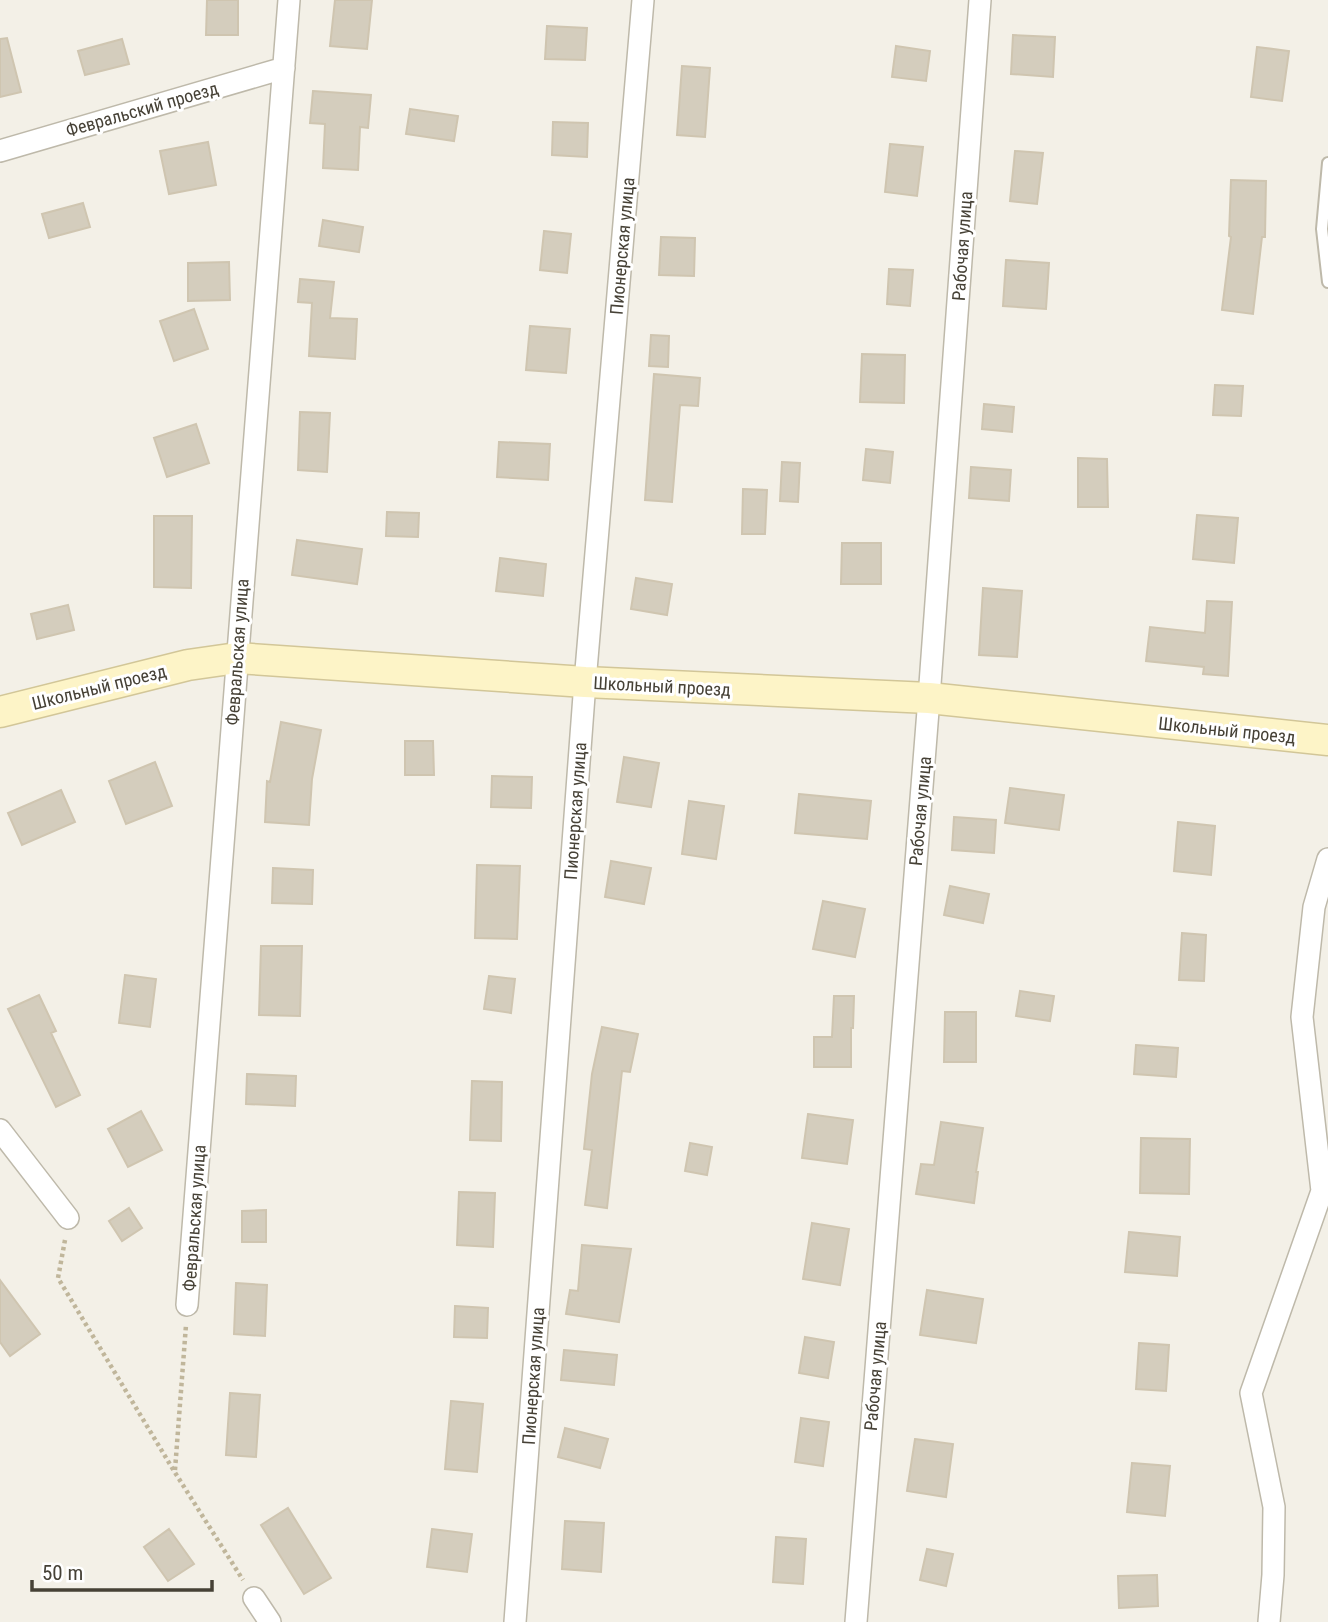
<svg xmlns="http://www.w3.org/2000/svg" width="1328" height="1622" font-family="'Roboto Condensed',sans-serif">
  <style>
    .building { fill: #d4cdbd; stroke: #cfc5b0; stroke-width: 2 }
    .lines { fill: none; stroke-linecap: round; stroke-linejoin: round }
    .lane-casing { stroke: #beb9aa; stroke-width: 14 }
    .street-casing { stroke: #beb9aa; stroke-width: 24 }
    .secondary-casing { stroke: #d2c698; stroke-width: 33 }
    .path { stroke: #c0b69b; stroke-width: 4.5; stroke-dasharray: 3.5 3.5; stroke-linecap: butt }
    .lane { stroke: #fff; stroke-width: 10 }
    .street { stroke: #fff; stroke-width: 21 }
    .secondary { stroke: #fdf4c7; stroke-width: 30 }
    .labels { text-anchor: middle; dominant-baseline: central; stroke-width: 6; stroke-linejoin: round; paint-order: stroke }
    .street-label { font-size: 18px; fill: #464136; stroke: #fff }
  </style>
  <rect width="100%" height="100%" fill="#f3f0e7"/>
  <!-- building -->
  <path class="building" d="M207,0H238V35H206Z
    M335,0H372L367,49L330,46Z
    M547,26L587,28L585,60L545,59Z
    M1013,35L1055,37L1053,77L1011,74Z
    M7,38L21,92L0,97V39Z
    M122,39L129,64L85,75L78,51Z
    M896,46L930,51L926,81L892,77Z
    M1257,47L1289,51L1282,101L1251,97Z
    M682,66L710,68L705,137L677,135Z
    M313,91L371,95L368,128L360,127L358,170L323,168L325,124L310,123Z
    M410,109L458,116L454,141L406,134Z
    M553,122L588,123L587,157L552,155Z
    M208,142L216,185L169,194L160,151Z
    M890,144L923,147L917,196L885,192Z
    M1015,151L1043,153L1037,204L1010,201Z
    M1231,180L1266,181L1265,237H1262L1253,314L1222,310L1231,237L1229,236Z
    M83,203L90,227L49,238L42,214Z
    M323,220L363,227L359,252L319,246Z
    M544,231L571,234L567,273L540,270Z
    M661,237L695,238L694,276L659,275Z
    M1006,260L1049,263L1046,309L1003,306Z
    M229,262L230,300L188,301V263Z
    M889,269L913,270L910,306L887,304Z
    M300,279L334,282L330,318L357,319L355,359L309,356L312,303L298,302Z
    M194,309L208,349L174,361L160,321Z
    M530,326L570,329L566,373L526,370Z
    M651,335L669,336L668,367L649,366Z
    M862,354L905,355L904,403L860,402Z
    M654,374L700,378L698,406L680,405L672,502L645,500Z
    M1215,385L1243,386L1241,416L1213,415Z
    M984,404L1014,407L1012,432L982,429Z
    M300,412L330,413L327,472L298,470Z
    M196,424L209,463L167,477L154,438Z
    M499,442L550,444L548,480L497,477Z
    M866,449L893,452L890,483L863,480Z
    M1078,458L1107,459L1108,507H1078Z
    M782,462L800,463L798,502L780,501Z
    M971,467L1011,470L1009,501L969,498Z
    M743,489L767,490L765,534H742Z
    M387,512L419,513L418,537L386,536Z
    M1197,515L1238,518L1234,563L1193,559Z
    M154,516H192L191,588L154,587Z
    M297,540L362,549L357,584L292,575Z
    M842,543H881V584H841Z
    M500,558L546,564L543,596L496,591Z
    M636,578L672,584L667,615L631,609Z
    M983,588L1022,591L1017,657L979,655Z
    M1207,601L1232,602L1228,676L1203,674L1204,667L1146,661L1150,627L1205,633Z
    M68,605L74,630L37,639L31,614Z
    M281,722L321,730L312,779L309,825L265,822L267,781L270,782Z
    M405,741H433L434,775H405Z
    M624,757L659,763L651,807L617,802Z
    M155,762L172,806L126,824L109,781Z
    M492,776L532,777L531,808L491,807Z
    M1010,788L1064,795L1059,830L1005,823Z
    M61,790L75,822L22,845L8,813Z
    M799,794L871,801L867,839L795,833Z
    M689,801L724,806L716,859L682,854Z
    M954,817L996,820L994,853L952,850Z
    M1178,822L1215,826L1211,875L1174,871Z
    M611,861L651,868L644,904L605,897Z
    M477,865L520,866L517,939L475,938Z
    M273,868L313,870L312,904L272,903Z
    M950,886L989,894L983,923L944,915Z
    M823,901L865,909L855,957L813,949Z
    M1182,933L1206,935L1204,981L1179,980Z
    M261,946H302L300,1016L259,1015Z
    M125,975L156,979L150,1027L119,1023Z
    M489,976L515,979L511,1013L484,1009Z
    M1020,991L1054,996L1050,1021L1016,1016Z
    M39,995L56,1031L51,1033L80,1095L56,1107L8,1009Z
    M834,996H854L853,1028H851V1067H814V1037H832Z
    M945,1012H976V1062H944Z
    M602,1027L638,1034L630,1072L622,1071L607,1208L585,1205L592,1150L584,1149L592,1074Z
    M1136,1045L1178,1048L1176,1077L1134,1074Z
    M247,1074L296,1076L295,1106L246,1104Z
    M472,1081L502,1082L501,1141L470,1140Z
    M141,1111L162,1150L128,1167L108,1129Z
    M808,1114L853,1120L847,1164L802,1158Z
    M941,1122L983,1128L976,1172H978L974,1203L916,1194L921,1164L934,1165Z
    M1141,1138L1190,1139L1189,1194L1140,1193Z
    M690,1143L712,1147L707,1175L685,1171Z
    M459,1192L495,1193L493,1247L457,1245Z
    M129,1208L142,1228L122,1241L109,1221Z
    M266,1210V1242H242V1211Z
    M812,1223L849,1229L840,1285L803,1279Z
    M1129,1232L1180,1237L1177,1276L1125,1272Z
    M582,1245L631,1249L619,1322L566,1314L570,1290L578,1291Z
    M0,1280L40,1334L10,1356L0,1342Z
    M236,1283L267,1285L265,1336L234,1334Z
    M927,1290L983,1299L976,1343L920,1335Z
    M455,1306L488,1308L487,1338L454,1337Z
    M805,1337L834,1342L828,1378L799,1373Z
    M1139,1343L1169,1345L1166,1391L1136,1389Z
    M564,1350L617,1355L614,1385L561,1380Z
    M230,1393L260,1395L256,1457L226,1455Z
    M451,1401L483,1404L477,1472L445,1469Z
    M801,1418L829,1422L823,1466L795,1462Z
    M565,1428L608,1439L600,1468L558,1457Z
    M915,1439L953,1444L946,1497L907,1491Z
    M1132,1463L1170,1466L1165,1516L1127,1512Z
    M288,1508L331,1578L304,1594L261,1525Z
    M565,1521L604,1523L601,1572L562,1569Z
    M169,1529L194,1564L168,1581L144,1547Z
    M432,1529L472,1534L467,1572L427,1567Z
    M776,1537L806,1539L803,1584L773,1582Z
    M927,1549L953,1554L946,1586L920,1580Z
    M1157,1575L1158,1606L1119,1608L1118,1576Z"/>
  <g class="lines">
    <defs>
      <path id="lane" d="M1328,163L1322,229L1328,282"/>
      <path id="street" d="M0,151L284,68
        M0,1130L68,1218
        M187,1305L289,0
        M254,1598L270,1622
        M515,1622L585,682L643,0
        M856,1622L929,698L980,0
        M1269,1622L1273,1575L1274,1507L1251,1393L1322,1191L1302,1017L1314,907L1328,859"/>
      <path id="secondary" d="M0,712L188,665L237,658L585,682L929,698L1328,740"/>
    </defs>
    <!-- lane casing -->
    <use href="#lane" class="lane-casing"/>
    <!-- street casing -->
    <use href="#street" class="street-casing"/>
    <!-- secondary casing -->
    <use href="#secondary" class="secondary-casing"/>
    <!-- path -->
    <path class="path" d="M65,1240L58,1278L174,1471L243,1580
      M175,1470L186,1325"/>
    <!-- lane -->
    <use href="#lane" class="lane"/>
    <!-- street -->
    <use href="#street" class="street"/>
    <!-- secondary -->
    <use href="#secondary" class="secondary"/>
  </g>
  <g class="labels">
    <!-- street labels -->
    <g class="street-label">
      <text transform="translate(142 109) rotate(-16)">Февральский проезд</text>
      <text transform="translate(622 246) rotate(-85)">Пионерская улица</text>
      <text transform="translate(962 246) rotate(-86)">Рабочая улица</text>
      <text transform="translate(237 652) rotate(-86)">Февральская улица</text>
      <text transform="translate(662 686) rotate(3)">Школьный проезд</text>
      <text transform="translate(99 687) rotate(-14)">Школьный проезд</text>
      <text transform="translate(1227 730) rotate(6)">Школьный проезд</text>
      <text transform="translate(575 811) rotate(-86)">Пионерская улица</text>
      <text transform="translate(920 811) rotate(-85)">Рабочая улица</text>
      <text transform="translate(194 1218) rotate(-86)">Февральская улица</text>
      <text transform="translate(533 1376) rotate(-86)">Пионерская улица</text>
      <text transform="translate(875 1376) rotate(-85)">Рабочая улица</text>
    </g>
  </g>
  <!-- scale -->
  <path d="M32 1580v10h180v-10" fill="none" stroke="#464136" stroke-width="3.5"/>
  <text x="42" y="1580" font-size="21" fill="#464136" stroke="#ffffff" stroke-width="5" paint-order="stroke">50 m</text>
</svg>
